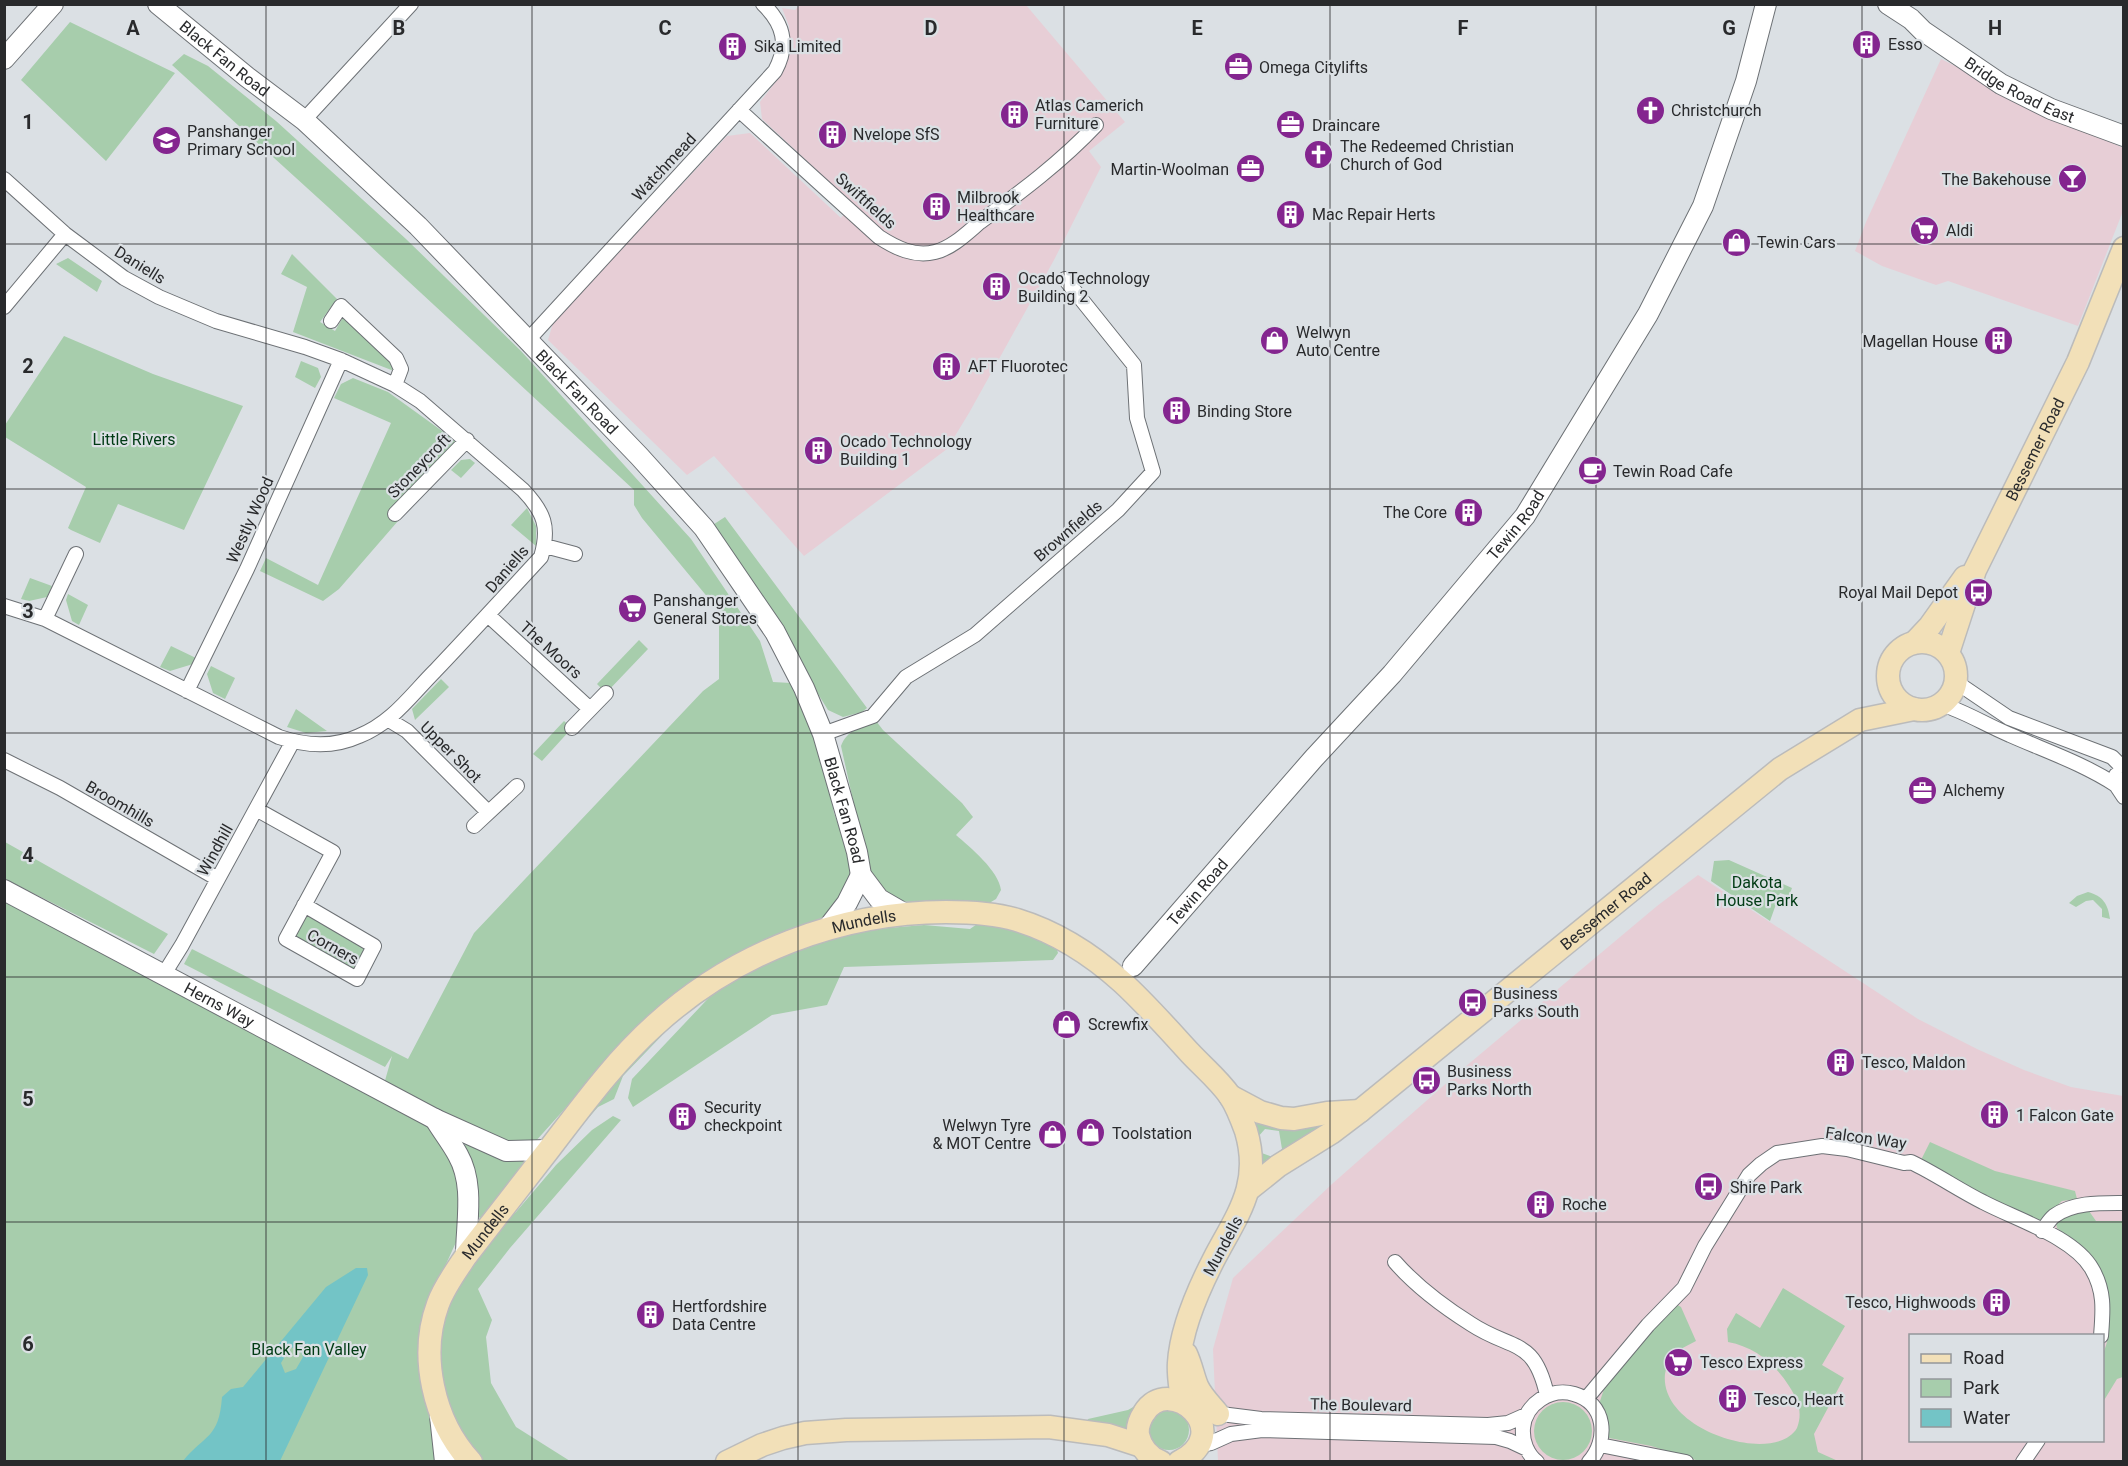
<svg xmlns="http://www.w3.org/2000/svg" width="2128" height="1466" font-family="Roboto,sans-serif">
  <style>
    .commercial { fill: #e7ced6; fill-rule: evenodd }
    .green { fill: #a7cdac; fill-rule: evenodd }
    .water { fill: #73c4c6; fill-rule: evenodd }
    .lines { fill: none; stroke-linecap: round; stroke-linejoin: round }
    .street-casing { stroke: #6d7175; stroke-width: 16 }
    .secondary-casing { stroke: #6d7175; stroke-width: 22 }
    .primary-casing { stroke: #bbb; stroke-width: 25 }
    .street { stroke: #fff; stroke-width: 14 }
    .secondary { stroke: #fff; stroke-width: 20 }
    .primary { stroke: #f2e0b8; stroke-width: 22 }
    .grid { fill: none; stroke: #292a2c; stroke-width: 1.5; stroke-opacity: 0.55 }
    .labels { text-anchor: middle; dominant-baseline: central; stroke-width: 4.5; stroke-linejoin: round; paint-order: stroke }
    .poi-label { font-size: 16px; fill: #292a2c; stroke: #dbe0e4; text-anchor: start }
    .street-label { font-size: 16px; fill: #292a2c; stroke: #dbe0e4 }
    .park-label { font-size: 16px; fill: #003b14; stroke: #dbe0e4 }
    .grid-label { font-size: 20px; text-anchor: middle; font-weight: bold; fill: #292a2c; stroke: #dbe0e4; stroke-width: 4.5; stroke-linejoin: round; paint-order: stroke }
  </style>
  <rect width="100%" height="100%" fill="#dbe0e4"/>
  <!-- commercial -->
  <path class="commercial" d="M801,4L1026,5L1125,122L1089,151L1101,167L1054,260L969,413L947,449L804,556L714,456L687,475L548,340L553,323L727,136L750,133L841,218L852,203L762,119L760,102L781,75L791,51L789,26L782,8L795,10Z
    M1941,59L2123,148V211L2078,326L1948,281L1936,285L1882,266L1855,251L1866,222Z
    M1698,875L1918,1019L1977,1049L2024,1070L2071,1087L2123,1096V1461H1218L1213,1349L1233,1278L1332,1184L1459,1072L1657,906ZM1910,1336H2102V1440H1910Z"/>
  <!-- green -->
  <path class="green" d="M70,22L175,73L106,161L21,80Z
    M184,54L208,66L276,121L406,239L521,351L691,539L760,641L773,682L791,683L812,733L826,772L834,813L850,858L851,874L848,885L824,918L809,925L616,1052L534,1143L512,1148L384,1084L392,1056L385,1067L184,964L192,949L408,1059L474,933L703,691L719,679V611L642,518L634,505V490L328,207L172,65Z
    M292,254L337,299L320,322L335,331L346,312L392,358L394,371L293,332L307,287L281,274Z
    M68,258L102,281L97,292L56,264Z
    M64,336L153,374L243,406L184,530L118,504L100,543L71,530L68,528L86,487L5,437V425Z
    M301,361L318,368L321,377L315,388L295,377Z
    M353,378L388,392L456,441L390,514L398,521L339,589L323,601L260,571L266,558L318,585L391,423L334,398L341,384Z
    M470,459L475,463L461,478L451,470L461,460Z
    M527,508L536,526V546L511,525Z
    M725,517L867,708L862,712L843,717L828,710L787,644L708,528Z
    M30,578L52,586L47,597L29,601L21,599Z
    M68,594L88,605L79,625L72,621L66,600Z
    M639,640L648,649L606,693L597,684Z
    M171,646L196,658L193,664L170,671L160,667Z
    M211,666L235,678L225,699L213,693L207,674Z
    M441,679L449,687L415,720L412,709Z
    M296,709L327,731L306,733L287,727Z
    M564,721L572,728L542,761L533,754Z
    M876,721L883,730L962,803L973,817L956,835C970,847 999,871 1001,890L996,899L986,905L906,903L891,899L875,888L866,859L841,746C847,730 861,727 876,721Z
    M5,842L168,934L154,954L5,879Z
    M1729,860L1792,888L1789,896L1780,893L1770,921L1711,881L1714,861Z
    M2088,892C2103,896 2108,904 2110,919L2102,917V909L2093,900L2086,901L2076,907L2069,903L2077,896Z
    M4,897L428,1125L460,1172L462,1229L427,1306L441,1461H5Z
    M310,915L363,946L366,954L357,970L350,971L296,941L294,934L303,917Z
    M989,921L1056,946L1058,953L1053,960L844,967L827,1005L772,1015L633,1107L628,1098L632,1079L719,987L774,955L852,931L924,925L970,929L980,922Z
    M673,1024L623,1076L614,1099L598,1107L576,1132L617,1073Z
    M613,1116L621,1120L510,1248L478,1289L492,1320L486,1337L491,1383L516,1427L570,1461L480,1462L444,1404L438,1341L451,1293L494,1230L516,1212L556,1165L592,1130Z
    M1251,1121C1276,1131 1300,1130 1326,1125L1258,1171ZM1265,1129L1279,1131L1282,1149L1273,1157L1259,1152L1257,1138Z
    M1930,1142L1995,1171L2075,1191L2077,1199L2062,1201L2039,1223L2014,1212L1920,1162Z
    M466,1144L504,1161H523L526,1164L483,1219L478,1217L477,1183L464,1146Z
    M2089,1211L2096,1221H2123V1377L2117,1379L2103,1402V1353C2116,1329 2104,1276 2089,1255C2082,1244 2067,1236 2057,1228L2056,1223L2064,1217Z
    M1783,1288L1845,1326L1822,1365L1844,1378L1814,1434L1818,1452L1838,1461H1699L1651,1446L1609,1438L1599,1404L1605,1386L1676,1304L1681,1307L1696,1341L1673,1353C1671,1359 1666,1368 1665,1374C1659,1431 1775,1466 1797,1428C1803,1412 1798,1400 1789,1386C1775,1364 1755,1347 1728,1342L1727,1329L1736,1313L1760,1328Z
    M1534 1431a29 29 0 1 1 58 0a29 29 0 1 1-58 0Z
    M1142,1402L1128,1431L1087,1422L1088,1419L1128,1410Z
    M1149 1430a20 20 0 1 1 40 0a20 20 0 1 1-40 0Z"/>
  <!-- water -->
  <path class="water" d="M356,1268H367L368,1275L280,1461H183C205,1434 219,1439 222,1397L231,1389L243,1387L326,1287ZM299,1347L303,1357L296,1369L285,1373L281,1363L290,1348Z"/>
  <g class="lines">
    <defs>
      <path id="street" d="M739,110L879,237C896,248 914,257 935,252C952,248 967,233 980,222C1021,192 1061,162 1096,125
        M304,120L411,4
        M4,179L65,234L124,278L159,297L216,321L305,347L341,360L395,385L420,401L523,490C544,512 550,527 541,557C506,595 471,633 435,671C411,695 392,723 359,736C333,748 306,746 279,737L45,619L4,606
        M4,307L65,234
        M331,321L341,306L396,358L401,369L395,385
        M528,340L775,71C789,45 784,24 763,4
        M395,514L467,440
        M545,546L575,554
        M489,616L590,709
        M45,619L76,554
        M1956,682L2009,718L2112,757L2121,766
        M187,691L247,569L341,360
        M1941,704C1966,712 1986,725 2010,735C2046,751 2082,763 2116,785
        M389,720L407,731L488,812
        M572,728L606,693
        M823,734L873,716L906,677L975,635L1118,510L1153,472L1137,418L1134,365L1065,279
        M4,760L60,788L218,879
        M2116,775V785L2124,797
        M256,809L333,852L286,939L357,979L374,946L304,905
        M474,826L517,786
        M164,974L182,945L293,741
        M2042,1231C2046,1226 2049,1220 2054,1216C2073,1202 2101,1203 2124,1203
        M1395,1262C1416,1286 1444,1307 1471,1324C1512,1351 1534,1337 1547,1395
        M1586,1399L1648,1325L1684,1288L1705,1246L1749,1175L1761,1164L1777,1153L1822,1146L1847,1149L1904,1163L1911,1162C1936,1174 1959,1190 1983,1202C2015,1219 2074,1237 2092,1269C2105,1291 2103,1311 2101,1336
        M1213,1413L1261,1419L1488,1425L1508,1423L1526,1415
        M1199,1445L1211,1443L1231,1434L1262,1430L1496,1437L1510,1441L1527,1449
        M1600,1445L1686,1462
        M1537,1462C1527,1454 1522,1441 1523,1428C1525,1404 1551,1387 1574,1394C1606,1403 1609,1440 1589,1462
        M2023,1462L2038,1440"/>
      <g id="secondary">
        <path id="s1" d="M158,4L247,77L304,120L418,226L639,456L704,528L775,632L804,688L823,734L857,852L861,875L879,899L905,914"/>
        <path id="s2" d="M1888,4L1911,19L1923,31L2001,84L2051,109L2124,136"/>
        <path d="M4,59L53,4"/>
        <path id="s3" d="M4,890L435,1119L506,1151L548,1150"/>
        <path d="M827,929L847,903L861,875"/>
        <path id="s4" d="M1133,966L1314,758L1392,674L1525,516L1648,314L1703,206L1746,81L1766,4"/>
        <path d="M435,1119C442,1131 451,1142 458,1155C475,1185 466,1223 466,1256"/>
        <path d="M440,1416L445,1462"/>
      </g>
      <g id="primary">
        <circle cx="1922" cy="676" r="34"/>
        <path d="M1915,642L1930,626L1965,577"/>
        <path id="s5" d="M1948,653L1975,570L2078,362L2124,248"/>
        <path d="M1230,1096L1260,1112L1281,1118L1294,1119L1327,1113L1360,1111"/>
        <path id="s6" d="M1248,1190L1278,1166L1331,1133L1360,1111L1780,769L1860,720L1914,709"/>
        <path d="M1186,1354C1191,1365 1193,1376 1197,1386C1202,1397 1211,1405 1218,1414"/>
        <path id="s7" d="M471,1462C433,1421 419,1355 438,1304C444,1287 456,1271 466,1256C494,1220 522,1184 550,1148C583,1105 615,1061 655,1025C734,953 840,912 946,912C970,912 994,913 1017,920C1056,932 1092,955 1122,982C1146,1004 1168,1029 1190,1053C1203,1067 1219,1080 1230,1096C1236,1105 1242,1120 1246,1131C1262,1185 1237,1215 1214,1259C1198,1290 1181,1328 1179,1363C1178,1376 1181,1389 1182,1402"/>
        <path d="M727,1462L762,1445L783,1438L805,1433L846,1430L1049,1427L1108,1435L1142,1446"/>
        <path d="M1161,1462C1148,1457 1141,1448 1138,1435C1137,1427 1140,1419 1144,1413C1170,1372 1238,1432 1179,1462"/>
      </g>
    </defs>
    <!-- street casing -->
    <use href="#street" class="street-casing"/>
    <!-- secondary casing -->
    <use href="#secondary" class="secondary-casing"/>
    <!-- primary casing -->
    <use href="#primary" class="primary-casing"/>
    <!-- street -->
    <use href="#street" class="street"/>
    <!-- secondary -->
    <use href="#secondary" class="secondary"/>
    <!-- primary -->
    <use href="#primary" class="primary"/>
  </g>
  <!-- grid -->
  <path class="grid" d="M266,4V1462M532,4V1462M798,4V1462M1064,4V1462M1330,4V1462M1596,4V1462M1862,4V1462M4,244H2124M4,489H2124M4,733H2124M4,977H2124M4,1222H2124"/>
  <!-- icons -->
  <defs>
    <symbol id="building-disc" viewBox="-11 -11 22 22"><circle r="9.5" fill="#84258f" stroke="#dbe0e4"/><path d="M-4-6H4V6H1V3H-1V6H-4ZM-2.5-4.3h1.7v1.8h-1.7ZM.8-4.3h1.7v1.8H.8ZM-2.5-1h1.7V.8h-1.7ZM.8-1h1.7V.8H.8Z" fill="#fff"/></symbol>
    <symbol id="office-disc" viewBox="-11 -11 22 22"><circle r="9.5" fill="#84258f" stroke="#dbe0e4"/><path d="M-6-3h4V-5.5h4V-3h4V5H-6ZM-1-4.5V-3h2v-1.5ZM-6 0V1H6V0Z" fill="#fff"/></symbol>
    <symbol id="church-disc" viewBox="-11 -11 22 22"><circle r="9.5" fill="#84258f" stroke="#dbe0e4"/><path d="M-1.2-6h2.4v3.5h3.3v2.4h-3.3V6h-2.4V-.1h-3.3v-2.4h3.3Z" fill="#fff"/></symbol>
    <symbol id="school-disc" viewBox="-11 -11 22 22"><circle r="9.5" fill="#84258f" stroke="#dbe0e4"/><path d="M0-5L7-2L0 1L-7-2ZM-4 1L0 2.5L4 1V4Q0 6-4 4Z" fill="#fff"/></symbol>
    <symbol id="bar-disc" viewBox="-11 -11 22 22"><circle r="9.5" fill="#84258f" stroke="#dbe0e4"/><path d="M-6-5H6L.8 .8V4.5H3.5V6h-7V4.5H-.8V.8Z" fill="#fff"/></symbol>
    <symbol id="supermarket-disc" viewBox="-11 -11 22 22"><circle r="9.5" fill="#84258f" stroke="#dbe0e4"/><path d="M-6-5.5h2.5l.6 2H6L4.5 2H-2.5L-4.4-4H-6ZM-1.5 3.2a1.3 1.3 0 1 0 .1 0ZM3 3.2a1.3 1.3 0 1 0 .1 0Z" fill="#fff"/></symbol>
    <symbol id="shop-disc" viewBox="-11 -11 22 22"><circle r="9.5" fill="#84258f" stroke="#dbe0e4"/><path d="M-5-2.5h2.3a2.7 3.5 0 0 1 5.4 0H5L5.5 6h-11ZM-1.5-2.5h3a1.5 2.3 0 0 0-3 0Z" fill="#fff"/></symbol>
    <symbol id="cafe-disc" viewBox="-11 -11 22 22"><circle r="9.5" fill="#84258f" stroke="#dbe0e4"/><path d="M-5.5-4.5H6V0H3Q3 3.5 0 3.5H-2.5Q-5.5 3.5-5.5 0ZM3-3.2v2h1.7v-2ZM-6 4.5H4V6H-6Z" fill="#fff"/></symbol>
    <symbol id="bus-disc" viewBox="-11 -11 22 22"><circle r="9.5" fill="#84258f" stroke="#dbe0e4"/><path d="M-5-6H5V4H4V6H2V4H-2V6H-4V4H-5ZM-3.5-4V0h7V-4ZM-3.5 1.2v1.5H-2V1.2ZM2 1.2v1.5H3.5V1.2Z" fill="#fff"/></symbol>
  </defs>
  <g fill-rule="evenodd">
    <use href="#building-disc" x="1850" y="28" width="33" height="33"/>
    <use href="#building-disc" x="716" y="30" width="33" height="33"/>
    <use href="#office-disc" x="1222" y="50" width="33" height="33"/>
    <use href="#church-disc" x="1634" y="94" width="33" height="33"/>
    <use href="#building-disc" x="998" y="98" width="33" height="33"/>
    <use href="#office-disc" x="1274" y="108" width="33" height="33"/>
    <use href="#building-disc" x="816" y="118" width="33" height="33"/>
    <use href="#school-disc" x="150" y="124" width="33" height="33"/>
    <use href="#church-disc" x="1302" y="138" width="33" height="33"/>
    <use href="#office-disc" x="1234" y="152" width="33" height="33"/>
    <use href="#bar-disc" x="2056" y="162" width="33" height="33"/>
    <use href="#building-disc" x="920" y="190" width="33" height="33"/>
    <use href="#building-disc" x="1274" y="198" width="33" height="33"/>
    <use href="#supermarket-disc" x="1908" y="214" width="33" height="33"/>
    <use href="#shop-disc" x="1720" y="226" width="33" height="33"/>
    <use href="#building-disc" x="980" y="270" width="33" height="33"/>
    <use href="#shop-disc" x="1258" y="324" width="33" height="33"/>
    <use href="#building-disc" x="1982" y="324" width="33" height="33"/>
    <use href="#building-disc" x="930" y="350" width="33" height="33"/>
    <use href="#building-disc" x="1160" y="394" width="33" height="33"/>
    <use href="#building-disc" x="802" y="434" width="33" height="33"/>
    <use href="#cafe-disc" x="1576" y="454" width="33" height="33"/>
    <use href="#building-disc" x="1452" y="496" width="33" height="33"/>
    <use href="#bus-disc" x="1962" y="576" width="33" height="33"/>
    <use href="#supermarket-disc" x="616" y="592" width="33" height="33"/>
    <use href="#office-disc" x="1906" y="774" width="33" height="33"/>
    <use href="#bus-disc" x="1456" y="986" width="33" height="33"/>
    <use href="#shop-disc" x="1050" y="1008" width="33" height="33"/>
    <use href="#building-disc" x="1824" y="1046" width="33" height="33"/>
    <use href="#bus-disc" x="1410" y="1064" width="33" height="33"/>
    <use href="#building-disc" x="1978" y="1098" width="33" height="33"/>
    <use href="#building-disc" x="666" y="1100" width="33" height="33"/>
    <use href="#shop-disc" x="1074" y="1116" width="33" height="33"/>
    <use href="#shop-disc" x="1036" y="1118" width="33" height="33"/>
    <use href="#bus-disc" x="1692" y="1170" width="33" height="33"/>
    <use href="#building-disc" x="1524" y="1188" width="33" height="33"/>
    <use href="#building-disc" x="1980" y="1286" width="33" height="33"/>
    <use href="#building-disc" x="634" y="1298" width="33" height="33"/>
    <use href="#supermarket-disc" x="1662" y="1346" width="33" height="33"/>
    <use href="#building-disc" x="1716" y="1382" width="33" height="33"/>
  </g>
  <g class="labels">
    <!-- poi labels -->
    <g class="poi-label">
      <text x="1888" y="44">Esso</text>
      <text x="754" y="46">Sika Limited</text>
      <text x="1259" y="67">Omega Citylifts</text>
      <text x="1035" y="105">Atlas Camerich<tspan x="1035" dy="18">Furniture</tspan></text>
      <text x="1671" y="110">Christchurch</text>
      <text x="1312" y="125">Draincare</text>
      <text x="187" y="131">Panshanger<tspan x="187" dy="18">Primary School</tspan></text>
      <text x="853" y="134">Nvelope SfS</text>
      <text x="1340" y="146">The Redeemed Christian<tspan x="1340" dy="18">Church of God</tspan></text>
      <text x="1229" y="169" text-anchor="end">Martin-Woolman</text>
      <text x="2051" y="179" text-anchor="end">The Bakehouse</text>
      <text x="957" y="197">Milbrook<tspan x="957" dy="18">Healthcare</tspan></text>
      <text x="1312" y="214">Mac Repair Herts</text>
      <text x="1946" y="230">Aldi</text>
      <text x="1757" y="242">Tewin Cars</text>
      <text x="1018" y="278">Ocado Technology<tspan x="1018" dy="18">Building 2</tspan></text>
      <text x="1296" y="332">Welwyn<tspan x="1296" dy="18">Auto Centre</tspan></text>
      <text x="1978" y="341" text-anchor="end">Magellan House</text>
      <text x="968" y="366">AFT Fluorotec</text>
      <text x="1197" y="411">Binding Store</text>
      <text x="840" y="441">Ocado Technology<tspan x="840" dy="18">Building 1</tspan></text>
      <text x="1613" y="471">Tewin Road Cafe</text>
      <text x="1447" y="512" text-anchor="end">The Core</text>
      <text x="1958" y="592" text-anchor="end">Royal Mail Depot</text>
      <text x="653" y="600">Panshanger<tspan x="653" dy="18">General Stores</tspan></text>
      <text x="1943" y="790">Alchemy</text>
      <text x="1493" y="993">Business<tspan x="1493" dy="18">Parks South</tspan></text>
      <text x="1088" y="1024">Screwfix</text>
      <text x="1862" y="1062">Tesco, Maldon</text>
      <text x="1447" y="1071">Business<tspan x="1447" dy="18">Parks North</tspan></text>
      <text x="704" y="1107">Security<tspan x="704" dy="18">checkpoint</tspan></text>
      <text x="2016" y="1115">1 Falcon Gate</text>
      <text x="1031" y="1125" text-anchor="end">Welwyn Tyre<tspan x="1031" dy="18">&amp; MOT Centre</tspan></text>
      <text x="1112" y="1133">Toolstation</text>
      <text x="1730" y="1187">Shire Park</text>
      <text x="1562" y="1204">Roche</text>
      <text x="1976" y="1302" text-anchor="end">Tesco, Highwoods</text>
      <text x="672" y="1306">Hertfordshire<tspan x="672" dy="18">Data Centre</tspan></text>
      <text x="1700" y="1362">Tesco Express</text>
      <text x="1754" y="1399">Tesco, Heart</text>
    </g>
    <!-- street labels -->
    <g class="street-label">
      <text stroke="none"><textPath href="#s1" startOffset="86">Black Fan Road</textPath></text>
      <text stroke="none"><textPath href="#s2" startOffset="158">Bridge Road East</textPath></text>
      <text transform="translate(664 167) rotate(-47)">Watchmead</text>
      <text transform="translate(866 201) rotate(42)">Swiftfields</text>
      <text transform="translate(140 265) rotate(32)">Daniells</text>
      <text stroke="none"><textPath href="#s1" startOffset="572">Black Fan Road</textPath></text>
      <text stroke="none"><textPath href="#s5" startOffset="222">Bessemer Road</textPath></text>
      <text transform="translate(419 466) rotate(-46)">Stoneycroft</text>
      <text transform="translate(250 520) rotate(-66)">Westly Wood</text>
      <text stroke="none"><textPath href="#s4" startOffset="584">Tewin Road</textPath></text>
      <text transform="translate(1068 531) rotate(-41)">Brownfields</text>
      <text transform="translate(507 569) rotate(-49)">Daniells</text>
      <text transform="translate(551 650) rotate(42)">The Moors</text>
      <text transform="translate(451 752) rotate(45)">Upper Shot</text>
      <text transform="translate(120 804) rotate(30)">Broomhills</text>
      <text stroke="none"><textPath href="#s1" startOffset="1076">Black Fan Road</textPath></text>
      <text transform="translate(215 850) rotate(-61)">Windhill</text>
      <text stroke="none"><textPath href="#s4" startOffset="98">Tewin Road</textPath></text>
      <text stroke="none"><textPath href="#s6" startOffset="454">Bessemer Road</textPath></text>
      <text stroke="none"><textPath href="#s7" startOffset="760">Mundells</textPath></text>
      <text transform="translate(333 947) rotate(29)">Corners</text>
      <text stroke="none"><textPath href="#s3" startOffset="244">Herns Way</textPath></text>
      <text transform="translate(1866 1138) rotate(8)">Falcon Way</text>
      <text stroke="none"><textPath href="#s7" startOffset="256">Mundells</textPath></text>
      <text transform="translate(1223 1246) rotate(-62)">Mundells</text>
      <text transform="translate(1361 1405) rotate(1)">The Boulevard</text>
    </g>
    <!-- park labels -->
    <g class="park-label">
      <text x="134" y="439">Little Rivers</text>
      <text x="1757" y="882">Dakota<tspan x="1757" dy="18">House Park</tspan></text>
      <text x="309" y="1349">Black Fan Valley</text>
    </g>
  </g>
  <g class="grid-label">
    <text x="133" y="35">A</text>
    <text x="399" y="35">B</text>
    <text x="665" y="35">C</text>
    <text x="931" y="35">D</text>
    <text x="1197" y="35">E</text>
    <text x="1463" y="35">F</text>
    <text x="1729" y="35">G</text>
    <text x="1995" y="35">H</text>
    <text x="28" y="129">1</text>
    <text x="28" y="373">2</text>
    <text x="28" y="618">3</text>
    <text x="28" y="862">4</text>
    <text x="28" y="1106">5</text>
    <text x="28" y="1351">6</text>
  </g>
  <!-- border -->
  <rect width="2128" height="1466" fill="none" stroke="#292a2c" stroke-width="12"/>
  <!-- legend -->
  <rect x="1909" y="1334" width="195" height="108" fill="#dbe0e4" stroke="#94979a" stroke-width="1.5"/>
  <rect x="1921" y="1354" width="30" height="9" fill="#f2e0b8" stroke="#94979a" stroke-width="1.5"/>
  <text x="1963" y="1364" font-size="18" fill="#292a2c">Road</text>
  <rect x="1921" y="1379" width="30" height="18" fill="#a7cdac" stroke="#94979a" stroke-width="1.5"/>
  <text x="1963" y="1394" font-size="18" fill="#292a2c">Park</text>
  <rect x="1921" y="1409" width="30" height="18" fill="#73c4c6" stroke="#94979a" stroke-width="1.5"/>
  <text x="1963" y="1424" font-size="18" fill="#292a2c">Water</text>
</svg>
